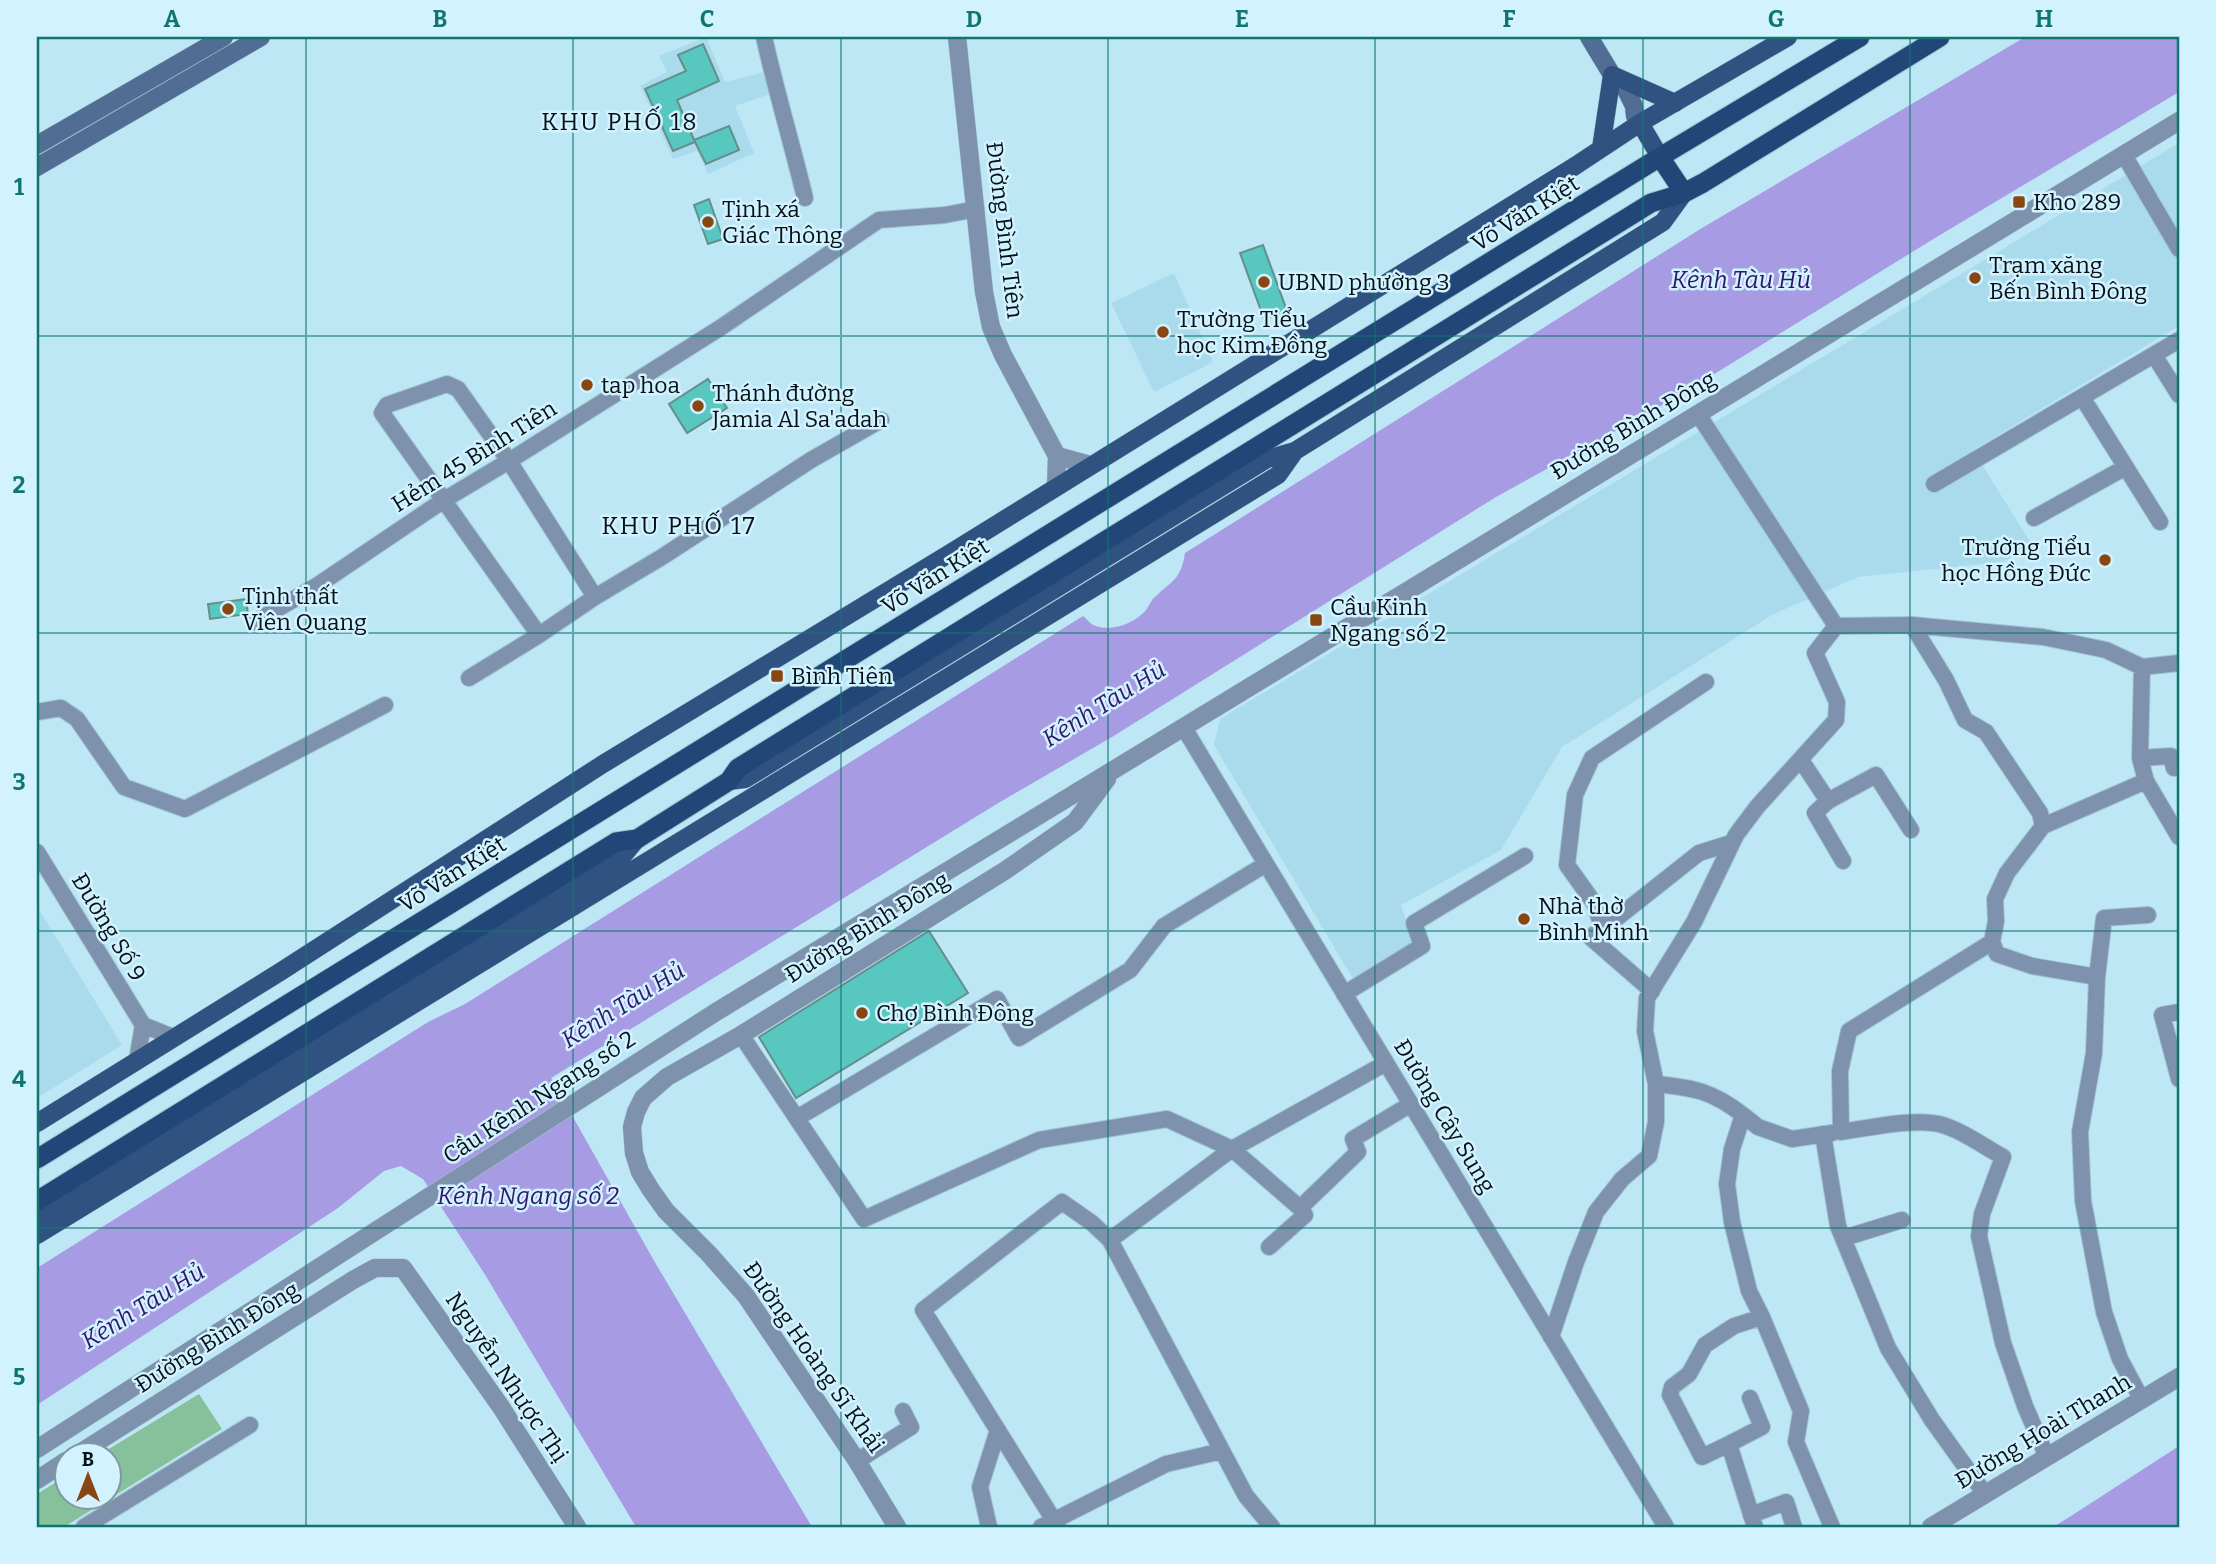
<svg xmlns="http://www.w3.org/2000/svg" width="2216" height="1564" font-family="Bitter,serif">
  <style>
    .built { fill: #aadbed }
    .green { fill: #87c19b }
    .water { fill: #a79ce3 }
    .building { fill: #57c7bf; stroke: #648f8b; stroke-width: 2 }
    .lines { fill: none; stroke-linecap: round; stroke-linejoin: round }
    .minor-casing { stroke: #a0c5d2; stroke-width: 18 }
    .tertiary-casing { stroke: #a0c5d2; stroke-width: 19 }
    .secondary-casing { stroke: #a0c5d2; stroke-width: 19 }
    .primary-casing { stroke: #a0c5d2; stroke-width: 19 }
    .trunk-casing { stroke: #a0c5d2; stroke-width: 21 }
    .minor { stroke: #7f92ad; stroke-width: 16 }
    .tertiary { stroke: #7f92ad; stroke-width: 18 }
    .secondary { stroke: #516d93; stroke-width: 18 }
    .primary { stroke: #305280; stroke-width: 18 }
    .trunk { stroke: #214678; stroke-width: 19 }
    .grid { fill: none; stroke: #0f766e; stroke-width: 2; stroke-opacity: 0.55 }
    .poi-dot { fill: #874612; stroke: #d2f2ff; stroke-width: 2.5 }
    .labels { text-anchor: middle; dominant-baseline: central; stroke-width: 5; stroke-linejoin: round; paint-order: stroke }
    .poi-label { font-size: 23px; fill: #041116; stroke: #d2f2ff; text-anchor: start }
    .street-label { font-size: 23px; fill: #041116; stroke: #d2f2ff }
    .neighbourhood-label { font-size: 24px; letter-spacing: 2px; fill: #041116; stroke: #d2f2ff }
    .water-label { font-size: 24px; font-style: italic; fill: #311668; stroke: #d2f2ff }
    .neatline { fill: none; stroke: #0f766e; stroke-width: 2.5 }
    .grid-label { font-size: 23px; text-anchor: middle; font-weight: bold; fill: #0f766e }
  </style>
  <rect width="100%" height="100%" fill="#bee7f6"/>
  <!-- built -->
  <path class="built" d="M706,37L725,82L765,72L770,94L735,106L754,153L708,174L697,151L673,159L640,86L667,72L659,56Z
    M2179,143V326L1973,450L2034,548L2002,562L1858,577L1772,615L1562,747L1501,850L1401,905L1414,944L1353,979L1214,745L1220,719Z
    M1174,273L1213,362L1154,392L1111,303Z
    M37,906L122,1045L37,1098Z"/>
  <!-- green -->
  <path class="green" d="M199,1394L222,1429L64,1527H37V1494L66,1476V1498H108V1456L99,1455Z"/>
  <!-- water -->
  <path class="water" d="M2025,37H2179V92L1935,238L1677,397L1496,497L1112,737L1000,802L551,1078L653,1259L812,1527H636L484,1273L423,1179L401,1166L384,1171L338,1208L37,1405V1268L428,1022L465,1004L1083,616C1087,619 1091,625 1096,626C1112,632 1135,623 1146,610C1149,606 1151,600 1155,597C1173,580 1181,579 1185,553L1702,228Z
    M2179,1446V1527H2053L2071,1516Z"/>
  <!-- building -->
  <path class="building" d="M703,44L719,81L677,100L695,142L673,151L645,89L686,71L678,55Z
    M729,126L739,150L706,164L694,140Z
    M709,199L723,239L708,244L694,205Z
    M1263,245L1287,311L1264,319L1240,253Z
    M708,379L727,408L687,433L669,404Z
    M246,599L248,614L210,619L208,604Z
    M929,931L968,993L796,1098L759,1037Z"/>
  <g class="lines">
    <defs>
      <path id="minor" d="M764,37C776,91 792,144 805,198
        M2124,155L2179,249
        M2154,355L2179,395
        M2082,397L2160,522
        M1698,414L1836,626L1912,625
        M1934,484L2179,340
        M2034,518L2126,467
        M255,622L318,585L444,500L509,461L720,328L879,220L945,215L976,209
        M539,635L382,413L387,405L447,384L458,389L509,461L595,597
        M2142,667L2140,758L2146,781L2179,837
        M469,678L539,635L595,597L662,557L811,460L881,420
        M37,712L61,708L77,719L124,787L185,809L385,705
        M1184,728L1666,1527
        M2140,758L2171,756L2174,768L2179,767
        M1801,760L1828,801
        M2043,826L2146,781
        M37,852L143,1025L173,1037
        M1843,861L1815,813L1828,801L1876,775L1911,830
        M1603,929L1699,853L1731,843
        M1992,942L1996,921L1995,899L2007,873L2043,826L2040,813L1986,732L1965,720L1946,680L1912,625L2043,637L2106,650L2142,667L2179,663
        M1652,991L1590,937L1603,929L1594,903L1567,865L1575,795L1592,758L1706,682
        M1344,994L1422,946L1414,923L1525,856
        M2179,1012L2162,1015L2179,1079
        M741,1035L864,1219L1039,1140L1167,1119L1232,1149L1300,1208
        M137,1060L143,1025
        M1656,1084L1645,1031L1647,998L1694,922L1736,835L1757,807L1836,720L1837,702L1815,653L1836,626
        M1743,1115L1758,1127L1792,1139L1832,1133
        M797,1118L997,999L1019,1038L1130,970L1164,926L1266,864
        M1823,1134L1838,1226L1888,1348L1932,1420L1985,1494
        M1844,1238L1902,1220
        M1110,1240L1232,1149L1386,1063
        M1269,1247L1305,1215L1300,1208L1358,1152L1353,1139L1411,1104
        M1762,1317L1801,1411L1796,1442L1832,1527
        M1551,1337L1576,1262L1596,1212L1622,1179L1649,1156L1656,1122V1084C1695,1088 1712,1091 1743,1115L1732,1149L1727,1184L1732,1222L1749,1291L1762,1317L1734,1326L1705,1345L1689,1374L1672,1387L1670,1395L1702,1457L1729,1444L1755,1527
        M2142,1400L2120,1359L2104,1312L2083,1201L2080,1132L2094,1053L2097,977L2104,918L2148,915
        M1729,1444L1762,1427L1750,1398
        M2047,1457L2025,1406L2003,1343L1979,1236L1982,1214L2003,1157C1983,1146 1962,1130 1939,1124C1912,1118 1870,1128 1841,1132L1840,1071L1849,1031L1992,942L1997,954L2032,966L2097,977
        M857,1461L911,1427L903,1411
        M1751,1515L1786,1502L1794,1527
        M84,1527L250,1425
        M989,1527L980,1487L998,1430
        M1041,1527L1166,1464L1222,1451
        M1058,1527L923,1310L1062,1202L1092,1223L1110,1240L1246,1496L1272,1527"/>
      <path id="tertiary" d="M957,37L984,292L991,327L1003,355L1057,456L1056,486
        M1057,456L1090,465
        M37,1449L716,1012L2179,121
        M75,1456L353,1280L375,1268H403L501,1407L577,1527
        M37,1480L66,1461
        M897,1527L857,1461L746,1296L709,1254L666,1211L651,1190L640,1172L634,1153L632,1127L636,1112L643,1098L667,1077L741,1035L1006,870L1075,822L1107,779
        M1931,1527L2179,1377"/>
      <path id="secondary" d="M1589,37L1612,75L1622,82L1634,106L1635,116L1640,123
        M37,145L224,37
        M37,167L261,37"/>
      <path id="primary" d="M1640,123L1660,157
        M1601,148L1612,75L1675,103
        M729,781L745,779L1267,459L1295,451L1663,222L1684,193
        M37,1123L280,972L603,764L952,552L1575,166L1640,123L1788,37
        M37,1219L622,857L637,839
        M37,1235L1278,475L1295,451"/>
      <path id="trunk" d="M1660,157L1684,193
        M37,1159L1660,157L1860,37
        M37,1201L616,842L637,839L729,781L738,768L1651,203L1684,193L1703,183L1940,37"/>
    </defs>
    <!-- minor casing -->
    <use href="#minor" class="minor-casing"/>
    <!-- tertiary casing -->
    <use href="#tertiary" class="tertiary-casing"/>
    <!-- secondary casing -->
    <use href="#secondary" class="secondary-casing"/>
    <!-- primary casing -->
    <use href="#primary" class="primary-casing"/>
    <!-- trunk casing -->
    <use href="#trunk" class="trunk-casing"/>
    <!-- minor -->
    <use href="#minor" class="minor"/>
    <!-- tertiary -->
    <use href="#tertiary" class="tertiary"/>
    <!-- secondary -->
    <use href="#secondary" class="secondary"/>
    <!-- primary -->
    <use href="#primary" class="primary"/>
    <!-- trunk -->
    <use href="#trunk" class="trunk"/>
  </g>
  <!-- grid -->
  <path class="grid" d="M306,37V1527M573,37V1527M841,37V1527M1108,37V1527M1375,37V1527M1643,37V1527M1910,37V1527M37,336H2179M37,633H2179M37,931H2179M37,1228H2179"/>
  <!-- markers -->
  <g class="poi-dot">
    <rect x="2012" y="195" width="14" height="14" rx="3.5"/>
    <circle cx="708" cy="222" r="7"/>
    <circle cx="1975" cy="278" r="7"/>
    <circle cx="1264" cy="282" r="7"/>
    <circle cx="1163" cy="332" r="7"/>
    <circle cx="587" cy="385" r="7"/>
    <circle cx="698" cy="406" r="7"/>
    <circle cx="2105" cy="560" r="7"/>
    <circle cx="228" cy="609" r="7"/>
    <rect x="1309" y="613" width="14" height="14" rx="3.5"/>
    <rect x="770" y="669" width="14" height="14" rx="3.5"/>
    <circle cx="1524" cy="919" r="7"/>
    <circle cx="862" cy="1013" r="7"/>
  </g>
  <g class="labels">
    <!-- poi labels -->
    <g class="poi-label">
      <text x="2033" y="202">Kho 289</text>
      <text x="722" y="209">Tịnh xá<tspan x="722" dy="26">Giác Thông</tspan></text>
      <text x="1989" y="265">Trạm xăng<tspan x="1989" dy="26">Bến Bình Đông</tspan></text>
      <text x="1278" y="282">UBND phường 3</text>
      <text x="1177" y="319">Trường Tiểu<tspan x="1177" dy="26">học Kim Đồng</tspan></text>
      <text x="601" y="385">tap hoa</text>
      <text x="712" y="393">Thánh đường<tspan x="712" dy="26">Jamia Al Sa'adah</tspan></text>
      <text x="2091" y="547" text-anchor="end">Trường Tiểu<tspan x="2091" dy="26">học Hồng Đức</tspan></text>
      <text x="242" y="596">Tịnh thất<tspan x="242" dy="26">Viên Quang</tspan></text>
      <text x="1330" y="607">Cầu Kinh<tspan x="1330" dy="26">Ngang số 2</tspan></text>
      <text x="791" y="676">Bình Tiên</text>
      <text x="1538" y="906">Nhà thờ<tspan x="1538" dy="26">Bình Minh</tspan></text>
      <text x="876" y="1013">Chợ Bình Đông</text>
    </g>
    <!-- street labels -->
    <g class="street-label">
      <text transform="translate(1525 213) rotate(-32)">Võ Văn Kiệt</text>
      <text transform="translate(1005 230) rotate(83)">Đường Bình Tiên</text>
      <text transform="translate(1633 425) rotate(-31)">Đường Bình Đông</text>
      <text transform="translate(474 456) rotate(-32)">Hẻm 45 Bình Tiên</text>
      <text transform="translate(935 576) rotate(-32)">Võ Văn Kiệt</text>
      <text transform="translate(452 874) rotate(-32)">Võ Văn Kiệt</text>
      <text transform="translate(109 927) rotate(59)">Đường Số 9</text>
      <text transform="translate(867 927) rotate(-32)">Đường Bình Đông</text>
      <text transform="translate(539 1097) rotate(-33)">Cầu Kênh Ngang số 2</text>
      <text transform="translate(1445 1116) rotate(59)">Đường Cây Sung</text>
      <text transform="translate(217 1337) rotate(-32)">Đường Bình Đông</text>
      <text transform="translate(814 1357) rotate(55)">Đường Hoàng Sĩ Khải</text>
      <text transform="translate(507 1377) rotate(56)">Nguyễn Nhược Thị</text>
      <text transform="translate(2043 1431) rotate(-31)">Đường Hoài Thanh</text>
    </g>
    <!-- neighbourhood labels -->
    <g class="neighbourhood-label">
      <text x="620" y="122">KHU PHỐ 18</text>
      <text x="679" y="526">KHU PHỐ 17</text>
    </g>
    <!-- water labels -->
    <g class="water-label">
      <text x="1741" y="280">Kênh Tàu Hủ</text>
      <text transform="translate(1104 704) rotate(-32)">Kênh Tàu Hủ</text>
      <text transform="translate(623 1005) rotate(-32)">Kênh Tàu Hủ</text>
      <text x="528" y="1196">Kênh Ngang số 2</text>
      <text transform="translate(143 1306) rotate(-32)">Kênh Tàu Hủ</text>
    </g>
  </g>
  <!-- border -->
  <rect width="2216" height="1564" fill="none" stroke="#d2f2ff" stroke-width="77"/>
  <!-- north arrow -->
  <g transform="translate(88 1476)"><circle r="33" fill="#d2f2ff" stroke="#8098a2" stroke-width="2"/>
  <path d="M0-5L12 26L0 18L-12 26Z" fill="#874612"/>
  <text y="-10" font-size="19" font-weight="bold" text-anchor="middle" fill="#041116">B</text>
  </g>
  <rect x="38" y="38" width="2140" height="1488" class="neatline"/>
  <g class="grid-label">
    <text x="172" y="27">A</text>
    <text x="440" y="27">B</text>
    <text x="707" y="27">C</text>
    <text x="974" y="27">D</text>
    <text x="1242" y="27">E</text>
    <text x="1509" y="27">F</text>
    <text x="1776" y="27">G</text>
    <text x="2044" y="27">H</text>
    <text x="19" y="195">1</text>
    <text x="19" y="493">2</text>
    <text x="19" y="790">3</text>
    <text x="19" y="1087">4</text>
    <text x="19" y="1385">5</text>
  </g>
</svg>
